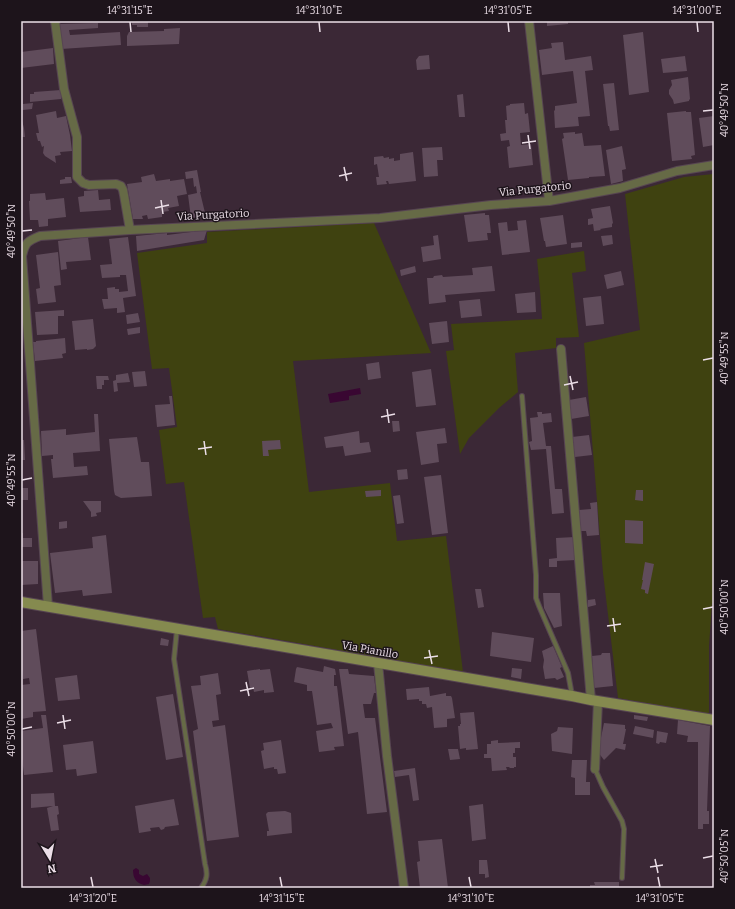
<svg xmlns="http://www.w3.org/2000/svg" width="735" height="909" font-family="Bitter,serif">
  <style>
    .green { fill: #3f4210 }
    .water { fill: #390732 }
    .building { fill: #604c5b }
    .lines { fill: none; stroke-linecap: round; stroke-linejoin: round }
    .lane-casing { stroke: #574552; stroke-width: 6 }
    .street-casing { stroke: #574552; stroke-width: 10 }
    .secondary-casing { stroke: #574552; stroke-width: 12 }
    .lane { stroke: #666a46; stroke-width: 4 }
    .street { stroke: #666a46; stroke-width: 8 }
    .secondary { stroke: #858a4f; stroke-width: 10 }
    .ticks { fill: none; stroke: #ebdee7; stroke-width: 1.5 }
    .labels { text-anchor: middle; dominant-baseline: central; stroke-width: 3; stroke-linejoin: round; paint-order: stroke }
    .street-label { font-size: 11px; fill: #ebdee7; stroke: #1d141b }
    .neatline { fill: none; stroke: #ebdee7; stroke-width: 1.5 }
    .ticks-label { font-size: 10px; text-anchor: middle; fill: #ebdee7 }
  </style>
  <rect width="100%" height="100%" fill="#3b2836"/>
  <!-- green -->
  <path class="green" d="M714,174V603H712L709,646V714L618,698L603,573L584,343L640,330L625,194L684,177Z
    M374,223L431,353L293,361L309,492L390,483L397,541L446,536L463,672L218,629L215,617L203,618L184,482L166,484L159,430L177,427L169,368L152,369L137,253L207,243V232Z
    M584,251L586,271L572,273L579,337L556,338V348L515,353L518,392L499,408L469,438L460,454L446,351L454,350L451,324L542,319L540,290L537,259Z"/>
  <!-- water -->
  <path class="water" d="M360,388L361,394L349,396V400L330,403L328,394Z
    M136,868L139,870V874L143,876L147,874L150,878V881L149,884L144,885C136,883 133,878 133,870Z"/>
  <!-- building -->
  <path class="building" d="M132,21H148V27H137V25H132Z
    M547,21H568V24L547,26Z
    M98,23V28L69,30L70,35L120,32L121,45L61,49L58,24Z
    M180,28L179,44L127,46V36L129,32L164,31V29Z
    M643,32L649,92L629,95L623,35Z
    M563,42L565,60L591,56L593,70L585,71L590,116L578,117L579,126L555,128L554,110L555,111V106L577,103L573,71L542,75L539,50L552,48L551,43Z
    M53,48L54,64L21,68V52Z
    M429,55L430,69L417,70L416,60L419,56Z
    M685,56L687,71L663,73L661,59Z
    M688,77L690,99L689,100V101L674,104L673,100L669,94V90L672,85L671,80Z
    M614,83L619,130L610,131L609,126H608L603,84Z
    M61,90V99L30,102V94H34V92Z
    M463,94L465,117H459L457,95Z
    M33,103L32,109L23,110V104Z
    M524,103L525,114L528,113L530,132L520,133L521,145L531,144L533,165L509,168L507,147L510,146L509,140L501,141L500,134L506,133L505,120H507L506,106L510,105V104Z
    M56,111L57,118L66,116L70,135L72,151L60,152L61,155L55,156L56,163L45,156L43,153L44,146L42,147L40,141H38L36,133H39L36,115Z
    M686,111V112H691L695,155L691,156L692,159L672,161L667,113Z
    M714,116V145L703,147L699,118Z
    M21,117L24,128L25,137H21Z
    M575,132V134L582,133L584,146L601,145L605,176L589,177V178L568,180L562,139L564,138L563,133Z
    M622,146L626,169L622,170L623,181L611,184L606,150Z
    M442,147L443,160H437L438,176L424,177L422,148Z
    M413,152L416,181L389,184L388,181H386L387,184L377,185L376,177H379L377,164L374,165V157L383,156L384,158L389,157V159L394,158V161L400,160V154Z
    M197,170L201,192H200L206,217L191,218L188,195L197,193L196,186L194,187L193,178L186,179L185,172Z
    M154,174L156,181L170,179V181L184,179L187,194L177,196L179,206L168,208L169,211L162,212V217L148,219L147,215L142,216L143,219H133L127,184L142,182L141,177Z
    M65,177H71L72,183L60,184V180L65,179Z
    M98,190L99,200L110,199L111,210L80,212L78,197L84,196V191Z
    M45,193L46,200L64,198L66,217L48,219V226L39,227L38,220H30L29,201H30V194Z
    M610,206L613,223L612,224V227L600,229L601,230L594,231L593,224L588,225V219L593,218L591,209Z
    M485,213V215H489L491,233H487L488,240L468,242L464,215Z
    M563,215L567,244L546,247L545,241H544L540,218Z
    M526,220L530,252L502,255L498,223L507,222L508,231L518,230L517,221Z
    M207,230L204,240L137,251L136,236L167,233V235Z
    M438,235L441,259L423,262L421,247L434,245L433,236Z
    M612,235L613,244L603,246L601,236Z
    M88,237L91,260L66,262L67,269L61,270L58,241Z
    M128,237L136,296L123,298L125,312L117,313V308L104,309L102,299H108L107,288L115,287V289H119V292L128,291L126,275H120V277L102,278L100,265L112,264L109,239Z
    M582,242V247L571,248V243Z
    M58,252L61,285L54,286L56,302L38,304L36,289L40,288L36,255Z
    M415,266L416,272L401,276L400,270Z
    M492,266L495,291L445,295L446,302L429,304L427,278H433L434,276L442,275L443,277L473,275L472,268Z
    M621,271L624,285L607,289L604,275Z
    M535,292L536,312L517,313L515,294Z
    M601,296L604,324L586,326L583,298Z
    M480,299L482,316L461,318L459,301Z
    M64,310V316H58V334L37,335L35,312Z
    M138,313L140,322L127,324L126,315Z
    M93,319L96,346L93,349L87,350V349L75,350L72,321Z
    M447,321L449,342L432,344L429,323Z
    M140,327V333L128,335L127,329Z
    M65,338L66,353L62,354L63,358L35,361L33,342H36V341Z
    M379,362L381,378L368,380L366,364Z
    M431,369L436,405L416,407L412,372Z
    M145,371L147,386L134,387L132,372Z
    M128,373L130,382L117,383L118,391L114,392L113,381L116,380V375Z
    M96,376H108L109,380H104V385H102V389H97Z
    M169,396H172L175,425L157,427L155,405L170,404Z
    M586,397L589,416L571,419L569,400Z
    M537,412H542V414L551,413L552,422L543,423L546,446H551L555,489H562L564,513L552,514L546,449L531,450L529,442L532,441L530,418L538,417Z
    M94,414H98L100,451L73,453L74,467L87,466L88,475L53,478L51,459H53V455L42,456L41,431L66,429V435L95,432Z
    M392,421H399L400,431L393,432Z
    M445,428L447,443L437,444L439,462L421,465L416,432Z
    M359,431L360,443L369,442L371,452L345,456L343,446L326,448L324,437Z
    M589,435L592,455L575,457L572,437Z
    M137,437L141,462H149L152,496L121,498L115,495L114,491L109,439Z
    M21,440H24L25,460H21Z
    M280,440L281,449L268,450L269,456H263L262,441Z
    M407,469L408,479L398,480L397,470Z
    M441,475L448,533L432,535L424,477Z
    M21,488H28V500H21Z
    M381,490V496L366,497L365,491Z
    M636,490H643V501L635,500Z
    M400,495L404,523L397,524L393,496Z
    M83,501H101V512L96,513L97,516L91,517V512Z
    M597,502L599,535L587,536L586,531H581L579,510L591,509L590,503Z
    M625,520L643,521V544L625,543Z
    M67,521V528L59,529V522Z
    M21,533H23V538H32V547H21Z
    M106,535L112,593L83,596L82,590L55,593L50,553L93,548L92,537Z
    M575,537L576,560L557,561V567H549V559L557,558L556,538Z
    M21,561H38V584L21,585Z
    M645,562L654,564L648,594L645,593V590L641,589L643,580H642Z
    M475,589H481L484,607L478,608Z
    M543,593H560L562,626L554,628L544,608Z
    M595,599L596,605L588,607V600Z
    M36,629L46,711L33,712V717L21,719V685L30,684L29,678L23,679L21,661V631Z
    M492,632L534,638L531,662L490,656Z
    M161,638L169,640L168,646L160,645Z
    M553,646L562,667L560,668L564,677L557,680L555,678L545,679L543,667L544,660L542,651Z
    M602,653H610L613,686L594,688L592,656L601,655Z
    M324,666L335,669L336,675H334V686H337L344,746L334,747L335,750L319,752L316,731L333,728L331,723L317,725L312,691H307V685L294,682L296,669L297,667L323,672Z
    M512,668L522,669L521,679L511,677Z
    M260,669V670L270,669L274,692L264,693V690L254,692L253,687L250,688L247,671Z
    M339,669H348L349,674L374,676L376,693H374L371,704H363L365,718H375L387,812L367,814L358,732L348,734Z
    M218,673L221,694L216,695L219,720L212,721L213,727L225,725L239,837L207,841L193,731L198,729L191,686L201,685L200,676Z
    M77,675L80,699L58,701L55,678Z
    M429,687L430,696L446,693V696H451L452,698L455,718L447,719V727L434,728L432,707L427,708L426,704H422V701H419V699L407,700L406,689Z
    M173,694L183,757L166,760L156,697Z
    M474,712L478,749L466,750V748L460,749L458,726H460V724H461L460,713Z
    M41,715H46L53,772L24,775L22,758H21V731L43,728Z
    M634,715L648,717L647,721L634,719Z
    M678,720L710,726L707,811H709V824H703V829H698V742H687L688,736L677,734Z
    M604,723L625,725V729H626L623,744H626L625,750L616,748L604,760L598,752Z
    M635,726L654,730L653,738L633,734Z
    M558,727L573,728L572,754L552,751L551,734L557,731Z
    M657,731L668,733L666,743L660,742L659,744L656,743Z
    M281,740L286,773L278,774L277,769H274V767L264,769L261,751L264,750L263,743Z
    M498,740V743L520,742V748H515V753H513V757H516V767H514V768H510L509,767H506L507,770L492,771L491,758H484V754H487V744H491V741Z
    M93,741L97,773L77,776L76,769L66,770L63,745Z
    M448,749H458L460,759L450,760Z
    M572,760H587L586,782H590V795H575V778L571,777Z
    M415,768L419,800L413,801L409,775L395,777L394,771Z
    M54,793L55,806H58L59,814L57,815L59,830L51,831L47,808L53,806L31,808V794Z
    M174,799L179,825L165,827L164,829L161,830L159,827L150,828L151,831L139,833L135,806Z
    M483,804L486,839L472,841L469,806Z
    M285,811L291,813L292,833L267,836V831H269L266,814L268,812Z
    M442,839L448,888H420L417,862L420,861L418,841Z
    M479,860H487L489,877L485,878V874H479Z
    M594,882H619V888H590V885H595Z"/>
  <g class="lines">
    <defs>
      <path id="lane" d="M522,396L536,575V598L539,606L568,673L572,695
        M177,629L174,659L205,864C208,874 207,880 201,888
        M595,769L603,787L622,821L624,829L622,878"/>
      <path id="street" d="M55,21L64,89L77,137V177L83,183L89,185L116,184L121,186L123,190L124,195L130,230
        M529,21L549,201
        M561,349L591,700
        M48,606L22,256C25,243 27,241 40,236L130,230L380,218L491,205L549,201L620,188L677,171L714,165
        M378,663L387,756L404,888
        M595,769L598,701"/>
      <path id="secondary" d="M21,602L572,696L591,700L714,720"/>
    </defs>
    <!-- lane casing -->
    <use href="#lane" class="lane-casing"/>
    <!-- street casing -->
    <use href="#street" class="street-casing"/>
    <!-- secondary casing -->
    <use href="#secondary" class="secondary-casing"/>
    <!-- lane -->
    <use href="#lane" class="lane"/>
    <!-- street -->
    <use href="#street" class="street"/>
    <!-- secondary -->
    <use href="#secondary" class="secondary"/>
  </g>
  <!-- ticks -->
  <path class="ticks" d="M130,22L131,32M319,22L320,32M508,22L509,32M697,22L698,32M703,111L713,110M528,135L530,149M522,143L536,141M344,167L347,181M339,176L352,173M161,200L163,214M155,208L169,205M22,231L32,230M703,360L713,358M570,376L573,390M564,385L578,382M387,409L389,423M381,417L395,414M204,441L206,455M198,449L212,447M22,480L32,478M703,609L713,607M613,618L615,632M607,626L621,624M429,650L432,664M424,658L438,656M246,682L249,696M240,691L254,688M63,715L65,729M57,723L71,720M22,729L32,727M703,858L713,856M655,859L658,873M650,867L663,865M91,877L93,887M280,877L282,887M469,877L471,887M658,877L660,887"/>
  <g class="labels">
    <!-- street labels -->
    <g class="street-label">
      <text transform="translate(535 189) rotate(-6)">Via Purgatorio</text>
      <text transform="translate(213 215) rotate(-3)">Via Purgatorio</text>
      <text transform="translate(370 650) rotate(10)">Via Pianillo</text>
    </g>
  </g>
  <!-- border -->
  <rect width="735" height="909" fill="none" stroke="#1d141b" stroke-width="44"/>
  <!-- north arrow -->
  <g transform="translate(50 859) rotate(170)" stroke="#1d141b" stroke-width="3" paint-order="stroke">
  <path d="M0-3L7 15L0 10L-7 15Z" fill="#ebdee7"/>
  <text y="-6" font-size="11" font-weight="bold" text-anchor="middle" fill="#ebdee7">N</text>
  </g>
  <rect x="22" y="22" width="691" height="865" class="neatline"/>
  <g class="ticks-label">
    <text x="130" y="14">14°31'15"E</text>
    <text x="319" y="14">14°31'10"E</text>
    <text x="508" y="14">14°31'05"E</text>
    <text x="697" y="14">14°31'00"E</text>
    <text transform="translate(724 110) rotate(-90)" y="4">40°49'50"N</text>
    <text transform="translate(11 231) rotate(-90)" y="4">40°49'50"N</text>
    <text transform="translate(724 358) rotate(-90)" y="4">40°49'55"N</text>
    <text transform="translate(11 480) rotate(-90)" y="4">40°49'55"N</text>
    <text transform="translate(724 607) rotate(-90)" y="4">40°50'00"N</text>
    <text transform="translate(11 729) rotate(-90)" y="4">40°50'00"N</text>
    <text transform="translate(724 856) rotate(-90)" y="4">40°50'05"N</text>
    <text x="93" y="902">14°31'20"E</text>
    <text x="282" y="902">14°31'15"E</text>
    <text x="471" y="902">14°31'10"E</text>
    <text x="660" y="902">14°31'05"E</text>
  </g>
</svg>
